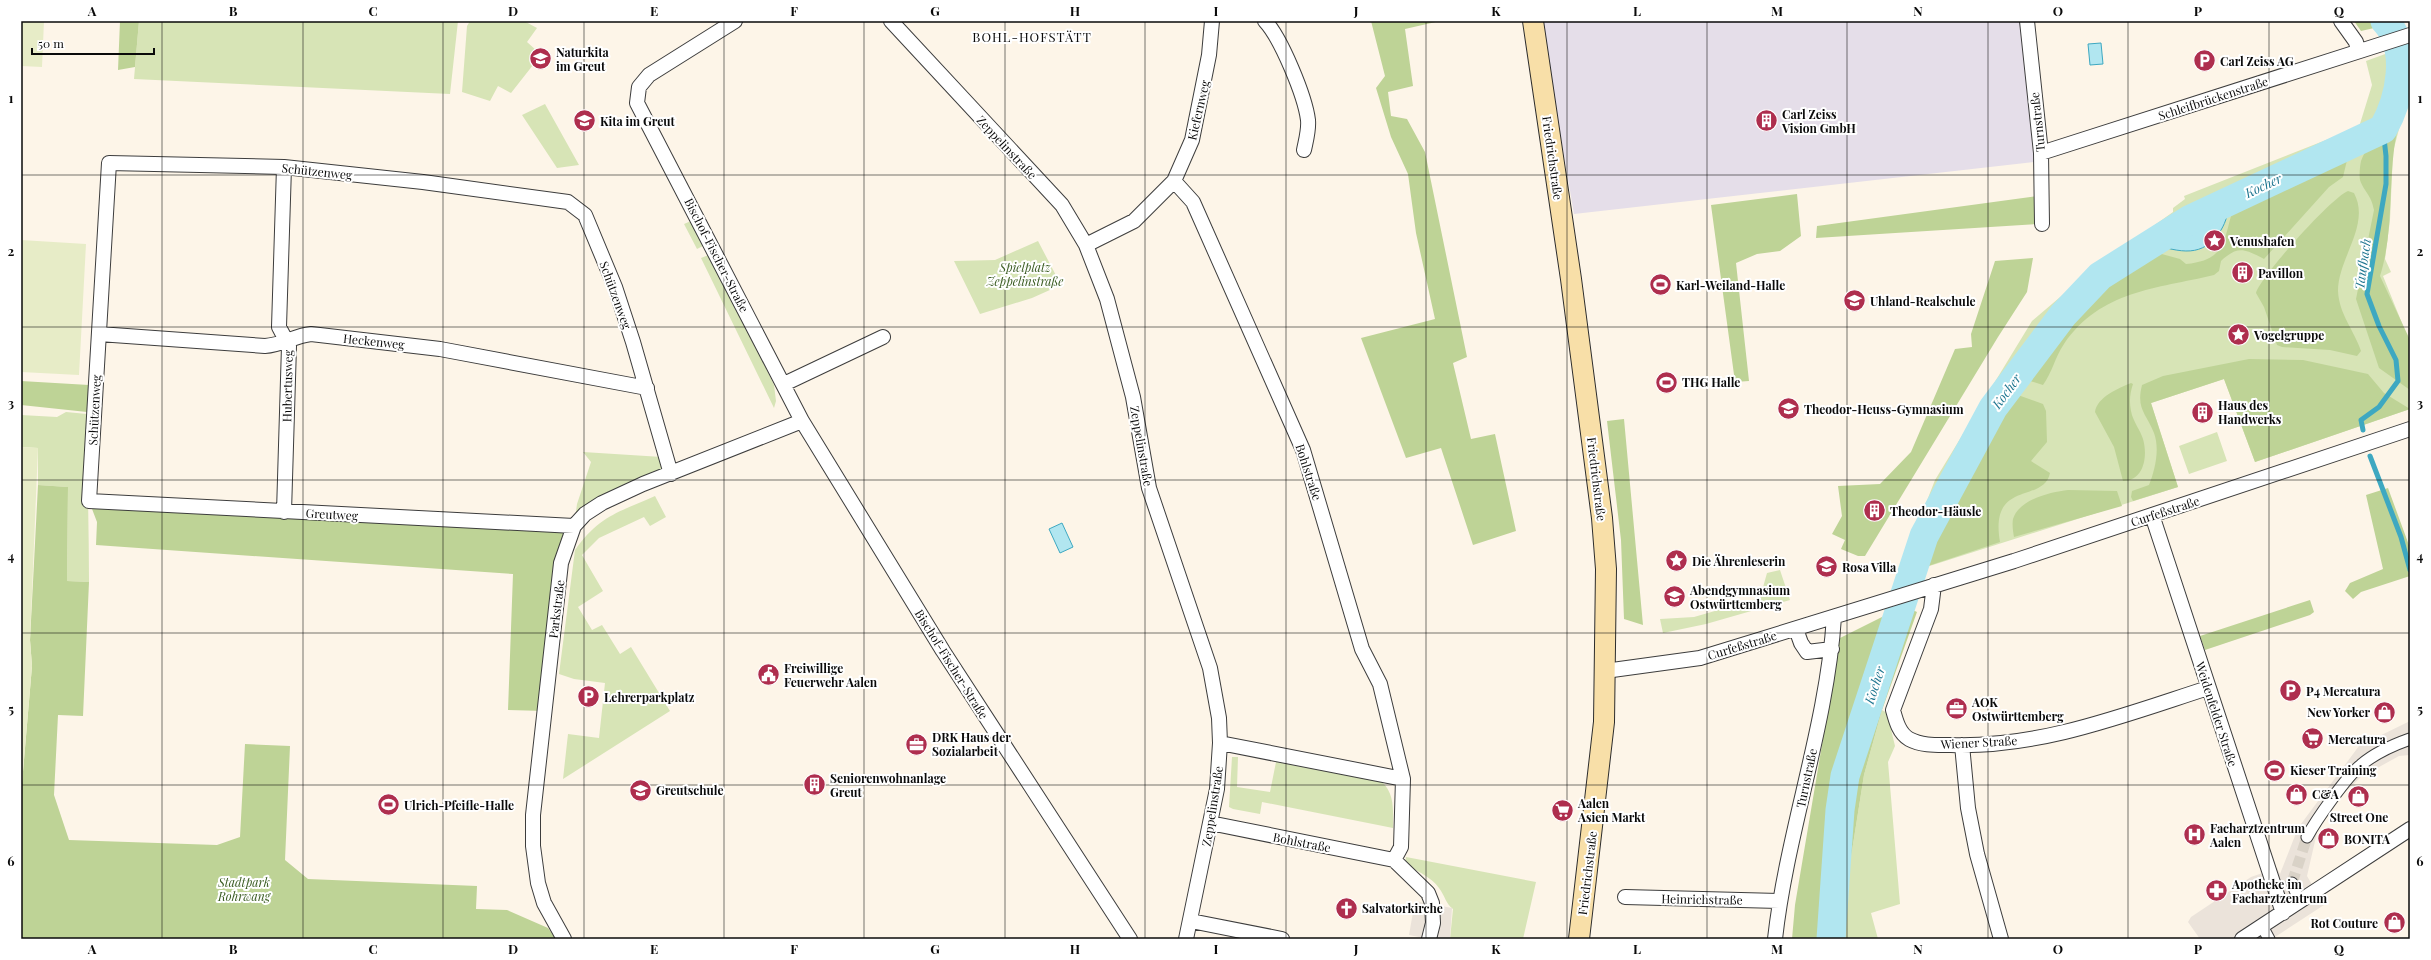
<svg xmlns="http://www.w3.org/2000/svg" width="2431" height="960" font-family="'Playfair Display',serif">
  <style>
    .industrial { fill: #e5dee9 }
    .green { fill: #d7e4b6 }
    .forest { fill: #bed396 }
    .pitch { fill: #e7ecc7 }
    .plaza { fill: #ebe3da }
    .water { fill: #b1e6f0; stroke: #3ea8c1 }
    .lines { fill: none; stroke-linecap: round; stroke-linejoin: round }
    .stream { stroke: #3ea8c1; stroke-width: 5 }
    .river { stroke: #b1e6f0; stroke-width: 29 }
    .pedestrian-tunnel { stroke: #d9d2c7; stroke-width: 11; stroke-dasharray: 11 5.5; stroke-linecap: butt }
    .pedestrian-casing { stroke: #3d3d3d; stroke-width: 13 }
    .minor-casing { stroke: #3d3d3d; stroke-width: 16 }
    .secondary-casing { stroke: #2c2c2c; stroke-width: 22 }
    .pedestrian { stroke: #fff; stroke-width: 11 }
    .minor { stroke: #fff; stroke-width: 14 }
    .secondary { stroke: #f8dfa8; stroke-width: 20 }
    .grid { fill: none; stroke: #0a0a0a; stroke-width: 1; stroke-opacity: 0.55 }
    .labels { text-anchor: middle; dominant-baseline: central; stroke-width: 4; stroke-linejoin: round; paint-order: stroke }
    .poi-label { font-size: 12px; font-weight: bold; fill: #0a0a0a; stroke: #fff; text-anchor: start }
    .street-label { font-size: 12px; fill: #0a0a0a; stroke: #fff }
    .park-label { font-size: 12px; font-style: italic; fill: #395b21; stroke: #fff }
    .neighbourhood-label { font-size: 13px; letter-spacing: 1px; fill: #0a0a0a; stroke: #fff }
    .water-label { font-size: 13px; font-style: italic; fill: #1f7690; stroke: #fff }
    .neatline { fill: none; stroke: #0a0a0a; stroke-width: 1.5 }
    .grid-label { font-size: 13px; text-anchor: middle; font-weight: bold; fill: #0a0a0a }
  </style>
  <rect width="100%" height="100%" fill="#fdf5e8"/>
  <!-- industrial -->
  <path class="industrial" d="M1541,21H2021L2034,162L1574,214Z"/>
  <!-- green -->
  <path class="green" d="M139,21H458L450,94L134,79Z
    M470,21H524L537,28L527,42L537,51L529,60L533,65L511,93L498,86L490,101L462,92L467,26Z
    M2410,45V87L2393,152L2390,220L2385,259L2391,272L2383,276L2410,343V409L2255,462L2224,379L2151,403L2178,487L1917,570L1902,565L1935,480L2032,321L2093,269L2173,212V208L2185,199L2184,196L2359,127L2372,85L2366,61Z
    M545,104L579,165L557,168L522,115Z
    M691,221L705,245L697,249L684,224Z
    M1038,241L1061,285L1032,298L980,314L954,261L995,260Z
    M711,254L774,385L776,401L774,408L701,258Z
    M66,412L87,414C87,471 89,526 89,582L67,581L68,487L38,485V448L21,447V415L57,417Z
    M2217,432L2227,461L2189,474L2179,446Z
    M583,452L662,457L666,471L575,519L577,504L591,462Z
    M655,496L666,517L650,526L644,517L599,538L582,555L603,591L578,607L592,630L602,625L620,654L631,647L670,711L563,779L568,734L599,738L605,683L574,679L559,674L575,550C599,516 619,512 655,496Z
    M1780,570L1790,600L1706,624L1663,633L1660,619L1694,617L1760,598L1767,573Z
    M1882,710L1887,713L1895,746L1888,762L1900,904L1871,913L1878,939H1845L1848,876L1864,775Z
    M1232,757H1238L1237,787L1270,792L1276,762L1382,782C1395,794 1393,811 1393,828L1262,802L1260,814L1233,809L1229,807Z
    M1406,857L1536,882L1523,939H1450L1453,909C1446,904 1445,896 1439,888C1431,877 1417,871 1405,864Z"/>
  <!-- forest -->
  <path class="forest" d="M120,21H139L135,67L118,70Z
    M1371,21H1440L1405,29L1413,86L1388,92L1391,116L1407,119L1425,152L1467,357L1453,363L1471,439L1495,434L1516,531L1473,545L1441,448L1406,458L1361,338L1435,319L1416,233L1408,174L1391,137L1376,88L1385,76Z
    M2354,21H2405L2361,31Z
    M2397,131C2387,179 2395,229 2380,276L2410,340V390L2379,368L2356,299L2374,210C2371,194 2364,192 2360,180C2359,175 2360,166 2361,161C2370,139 2377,140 2397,131Z
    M2349,151L2351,154L2348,156L2343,177L2329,187L2264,259C2245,249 2238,245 2221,261L2219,271L2214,275C2156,289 2101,290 2064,344C2055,357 2052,373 2043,385L2024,379C2050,334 2106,269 2158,253L2180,259L2186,264C2228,260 2223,239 2234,206L2249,202L2313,166Z
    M2348,191L2354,193C2371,225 2338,258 2338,291C2339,314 2354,330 2361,351L2357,356L2330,350L2282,347L2277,345L2264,307L2256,293C2260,277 2332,197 2348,191Z
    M1797,194L1801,236L1780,251L1757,254L1736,263L1749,381L1735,382L1711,205Z
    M2037,196V224L1816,238L1817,226Z
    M2033,258L2027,292L1998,337L1865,556H1858L1841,549L1845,540L1832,534L1842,516L1838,486L1880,484L1911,452L1955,349L1972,347L1971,334L1995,261Z
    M2249,359L2303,360L2368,374L2384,393L2410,409L2255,462L2224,379L2151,403L2178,487L2133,501L2131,497L2132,491L2149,485C2155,470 2160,449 2154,433C2146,413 2136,409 2142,385L2163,376Z
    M21,381L89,385L87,412L21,405Z
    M2131,383L2133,384C2130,393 2129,401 2131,411C2133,422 2140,429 2143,439C2148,456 2144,481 2123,481L2114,447L2095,412C2097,397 2119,388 2131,383Z
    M2015,394L2043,404L2046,411L2047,442L2031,461L2050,473C2044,504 1989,479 2000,542L1928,566L1927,551L1988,437Z
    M1624,419L1643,625L1624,619L1621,540L1607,421Z
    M38,485L68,487L67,581L89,582L83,716L58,715L54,795L69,840L217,845L240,837L245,744L290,746L285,860L308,879L477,886L476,909L507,910L548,928L556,939H21V795L32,666L30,640Z
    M2388,488L2410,548V576L2361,592L2353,599L2345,591L2350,583L2383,569L2366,495Z
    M2068,490L2117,491L2122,506L2014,537C2013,532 2012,524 2013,519C2019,499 2051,492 2068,490Z
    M89,501L574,526L545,711L508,710L513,574L96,545L97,522Z
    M2310,600L2314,612L2310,615L2205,650L2200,636Z
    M1904,606L1917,612L1882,710L1864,775L1848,876L1845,939H1792L1795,905L1840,638Z"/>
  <!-- pitch -->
  <path class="pitch" d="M21,21H44L42,67L21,66Z
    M21,240L86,244L79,375L21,372Z
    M21,447L38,448L30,640L32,666L21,795Z"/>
  <!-- plaza -->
  <path class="plaza" d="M2410,721V755L2399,756L2361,777L2343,794L2318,828L2307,876L2324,905L2272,939H2200L2188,922L2191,917L2251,877L2277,868L2280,874L2298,828L2359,746Z
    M1415,901L1452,908L1450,939H1429L1409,935Z"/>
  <!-- water -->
  <path class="water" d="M2101,43L2103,64L2090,65L2088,44Z
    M2229,201C2229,211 2226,222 2221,230C2203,259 2180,252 2152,244L2189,220Z
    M1062,523L1073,547L1060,553L1049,529Z"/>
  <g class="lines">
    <!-- stream -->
    <path class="stream" d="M2363,430L2361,420L2379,407L2398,381L2396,360L2379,326L2367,294L2386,184V156L2383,129
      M2370,456L2401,537L2410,570"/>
    <!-- river -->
    <path class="river" d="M1831,939L1840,810L1845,776L1924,536L1993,408L2063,315L2100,276L2189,220L2383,129C2400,99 2411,49 2385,21"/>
    <!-- pedestrian-tunnel -->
    <path class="pedestrian-tunnel" d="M2292,883L2307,837"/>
    <defs>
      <path id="pedestrian" d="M2307,837C2316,820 2347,776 2361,765C2375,753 2393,745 2410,739
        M2292,883L2300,902
        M2262,926L2269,939"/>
      <path id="minor" d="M735,21L649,75L639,87L637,103L802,421L943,651L1130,939
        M891,21L1062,205L1086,245L1107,299L1133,397L1149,488L1210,668L1219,718L1220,743L1217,789L1186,939
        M1265,21C1281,38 1305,96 1308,120C1309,130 1306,140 1304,150
        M2027,21L2041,153L2042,224
        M2341,21L2356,42L2358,51
        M2041,153L2410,35
        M1174,181L1193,202L1303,450L1362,649L1380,684L1403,779L1401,847L1394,860
        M1086,245L1134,221L1174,181L1192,140L1209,55L1212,21
        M99,334L265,346C282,345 294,336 311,334L440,349L647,388
        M784,384L883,337
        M284,512L289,346L279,327L284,167
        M2152,515L2283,913
        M574,526L89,501L109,163L284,167L423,182L568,202L585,215L615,287L633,342L671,474
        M1934,585L1931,609L1893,710C1896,721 1899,733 1909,739C1922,746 1937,745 1951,745C2040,748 2124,715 2208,688
        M1796,629L1801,643L1807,652L1832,649
        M1605,671L1700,658L2014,561L2410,429
        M1220,743L1403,779
        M1962,745L1968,808L1977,854L2001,939
        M1210,823L1394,860L1428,893L1432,903L1433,923L1429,939
        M1625,897L1779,901
        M1191,921L1282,939
        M564,939L544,903L538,883L533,846V815L561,563L574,526L585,514L602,503L643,484L802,421
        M1775,939C1787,831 1827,726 1834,617
        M2242,939L2410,829"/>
      <path id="secondary" d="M1533,21L1571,279L1602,518L1606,569L1604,722L1579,939"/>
    </defs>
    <!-- pedestrian casing -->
    <use href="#pedestrian" class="pedestrian-casing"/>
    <!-- minor casing -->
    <use href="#minor" class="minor-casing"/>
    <!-- secondary casing -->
    <use href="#secondary" class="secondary-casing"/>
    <!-- pedestrian -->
    <use href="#pedestrian" class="pedestrian"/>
    <!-- minor -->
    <use href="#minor" class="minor"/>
    <!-- secondary -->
    <use href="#secondary" class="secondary"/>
  </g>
  <!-- grid -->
  <path class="grid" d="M162,21V939M303,21V939M443,21V939M584,21V939M724,21V939M864,21V939M1005,21V939M1145,21V939M1286,21V939M1426,21V939M1567,21V939M1707,21V939M1847,21V939M1988,21V939M2128,21V939M2269,21V939M21,175H2410M21,327H2410M21,480H2410M21,633H2410M21,785H2410"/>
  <!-- icons -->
  <defs>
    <symbol id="school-disc" viewBox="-11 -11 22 22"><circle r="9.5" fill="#ae2e4e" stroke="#fff"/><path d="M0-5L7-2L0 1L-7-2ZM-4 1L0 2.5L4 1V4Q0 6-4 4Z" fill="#fff"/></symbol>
    <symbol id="parking-disc" viewBox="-11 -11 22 22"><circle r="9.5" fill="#ae2e4e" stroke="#fff"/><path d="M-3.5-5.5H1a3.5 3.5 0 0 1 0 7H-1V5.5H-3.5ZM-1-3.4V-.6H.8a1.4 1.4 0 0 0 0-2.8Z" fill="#fff"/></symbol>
    <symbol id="building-disc" viewBox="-11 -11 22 22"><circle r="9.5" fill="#ae2e4e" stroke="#fff"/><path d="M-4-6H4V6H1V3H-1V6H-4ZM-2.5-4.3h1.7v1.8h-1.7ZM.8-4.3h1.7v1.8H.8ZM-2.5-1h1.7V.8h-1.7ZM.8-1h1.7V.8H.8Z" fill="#fff"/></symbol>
    <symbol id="sight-disc" viewBox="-11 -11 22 22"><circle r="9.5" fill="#ae2e4e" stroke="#fff"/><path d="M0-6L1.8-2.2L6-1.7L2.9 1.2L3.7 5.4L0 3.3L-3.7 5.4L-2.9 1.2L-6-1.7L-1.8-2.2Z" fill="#fff"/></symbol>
    <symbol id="stadium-disc" viewBox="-11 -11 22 22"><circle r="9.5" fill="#ae2e4e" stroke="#fff"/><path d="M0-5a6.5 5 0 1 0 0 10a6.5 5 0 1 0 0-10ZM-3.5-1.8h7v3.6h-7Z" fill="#fff"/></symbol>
    <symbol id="civic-disc" viewBox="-11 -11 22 22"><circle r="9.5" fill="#ae2e4e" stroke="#fff"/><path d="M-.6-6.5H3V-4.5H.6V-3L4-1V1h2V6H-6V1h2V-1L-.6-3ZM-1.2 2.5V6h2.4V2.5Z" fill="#fff"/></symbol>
    <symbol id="office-disc" viewBox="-11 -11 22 22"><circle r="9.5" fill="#ae2e4e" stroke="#fff"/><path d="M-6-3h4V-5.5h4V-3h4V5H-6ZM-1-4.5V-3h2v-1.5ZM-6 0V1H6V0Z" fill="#fff"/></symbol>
    <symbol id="shop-disc" viewBox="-11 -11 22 22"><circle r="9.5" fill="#ae2e4e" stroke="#fff"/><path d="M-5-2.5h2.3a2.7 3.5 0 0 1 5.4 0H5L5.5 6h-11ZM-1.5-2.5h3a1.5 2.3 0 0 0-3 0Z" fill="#fff"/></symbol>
    <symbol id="supermarket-disc" viewBox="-11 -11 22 22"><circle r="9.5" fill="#ae2e4e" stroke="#fff"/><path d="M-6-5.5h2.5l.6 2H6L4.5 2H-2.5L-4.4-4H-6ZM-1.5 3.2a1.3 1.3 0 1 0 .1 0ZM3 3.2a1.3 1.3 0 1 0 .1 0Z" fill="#fff"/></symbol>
    <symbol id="hospital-disc" viewBox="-11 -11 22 22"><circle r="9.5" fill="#ae2e4e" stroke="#fff"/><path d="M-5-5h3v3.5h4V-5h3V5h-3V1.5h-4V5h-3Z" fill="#fff"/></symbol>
    <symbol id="pharmacy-disc" viewBox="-11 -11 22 22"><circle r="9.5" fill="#ae2e4e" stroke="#fff"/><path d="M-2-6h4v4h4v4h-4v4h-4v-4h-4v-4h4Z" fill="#fff"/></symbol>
    <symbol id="church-disc" viewBox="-11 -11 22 22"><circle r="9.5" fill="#ae2e4e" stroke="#fff"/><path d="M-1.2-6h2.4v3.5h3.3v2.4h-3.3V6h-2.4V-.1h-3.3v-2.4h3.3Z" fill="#fff"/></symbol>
  </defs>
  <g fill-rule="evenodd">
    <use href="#school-disc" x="528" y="46" width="25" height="25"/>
    <use href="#parking-disc" x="2192" y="48" width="25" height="25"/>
    <use href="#school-disc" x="572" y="108" width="25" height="25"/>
    <use href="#building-disc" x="1754" y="108" width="25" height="25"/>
    <use href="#sight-disc" x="2202" y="228" width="25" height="25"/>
    <use href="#building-disc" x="2230" y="260" width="25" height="25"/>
    <use href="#stadium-disc" x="1648" y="272" width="25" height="25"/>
    <use href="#school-disc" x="1842" y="288" width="25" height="25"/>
    <use href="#sight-disc" x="2226" y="322" width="25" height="25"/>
    <use href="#stadium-disc" x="1654" y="370" width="25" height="25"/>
    <use href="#school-disc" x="1776" y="396" width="25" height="25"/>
    <use href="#building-disc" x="2190" y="400" width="25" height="25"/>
    <use href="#building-disc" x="1862" y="498" width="25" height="25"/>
    <use href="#sight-disc" x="1664" y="548" width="25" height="25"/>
    <use href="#school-disc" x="1814" y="554" width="25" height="25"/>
    <use href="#school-disc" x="1662" y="584" width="25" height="25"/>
    <use href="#civic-disc" x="756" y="662" width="25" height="25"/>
    <use href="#parking-disc" x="2278" y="678" width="25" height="25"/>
    <use href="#parking-disc" x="576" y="684" width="25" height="25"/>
    <use href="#office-disc" x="1944" y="696" width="25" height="25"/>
    <use href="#shop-disc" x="2372" y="700" width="25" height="25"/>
    <use href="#supermarket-disc" x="2300" y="726" width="25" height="25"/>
    <use href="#office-disc" x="904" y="732" width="25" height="25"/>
    <use href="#stadium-disc" x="2262" y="758" width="25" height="25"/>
    <use href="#building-disc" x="802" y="772" width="25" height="25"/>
    <use href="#school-disc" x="628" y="778" width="25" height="25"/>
    <use href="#shop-disc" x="2284" y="782" width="25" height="25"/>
    <use href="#shop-disc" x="2346" y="784" width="25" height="25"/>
    <use href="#stadium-disc" x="376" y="792" width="25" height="25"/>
    <use href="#supermarket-disc" x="1550" y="798" width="25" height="25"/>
    <use href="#hospital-disc" x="2182" y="822" width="25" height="25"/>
    <use href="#shop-disc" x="2316" y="826" width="25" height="25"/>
    <use href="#pharmacy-disc" x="2204" y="878" width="25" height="25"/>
    <use href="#church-disc" x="1334" y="896" width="25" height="25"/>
    <use href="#shop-disc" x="2382" y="910" width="25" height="25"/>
  </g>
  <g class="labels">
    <!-- poi labels -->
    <g class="poi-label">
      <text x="556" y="52">Naturkita<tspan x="556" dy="14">im Greut</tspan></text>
      <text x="2220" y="61">Carl Zeiss AG</text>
      <text x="1782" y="114">Carl Zeiss<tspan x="1782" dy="14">Vision GmbH</tspan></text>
      <text x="600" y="121">Kita im Greut</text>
      <text x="2230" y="241">Venushafen</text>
      <text x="2258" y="273">Pavillon</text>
      <text x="1676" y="285">Karl-Weiland-Halle</text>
      <text x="1870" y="301">Uhland-Realschule</text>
      <text x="2254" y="335">Vogelgruppe</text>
      <text x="1682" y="382">THG Halle</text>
      <text x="2218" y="405">Haus des<tspan x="2218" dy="14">Handwerks</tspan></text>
      <text x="1804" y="409">Theodor-Heuss-Gymnasium</text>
      <text x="1890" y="511">Theodor-Häusle</text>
      <text x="1692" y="561">Die Ährenleserin</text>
      <text x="1842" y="567">Rosa Villa</text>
      <text x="1690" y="590">Abendgymnasium<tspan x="1690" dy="14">Ostwürttemberg</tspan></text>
      <text x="784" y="668">Freiwillige<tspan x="784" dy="14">Feuerwehr Aalen</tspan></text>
      <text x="2306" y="691">P4 Mercatura</text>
      <text x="604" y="697">Lehrerparkplatz</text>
      <text x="1972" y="702">AOK<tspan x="1972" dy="14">Ostwürttemberg</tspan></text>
      <text x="2370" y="712" text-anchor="end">New Yorker</text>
      <text x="932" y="737">DRK Haus der<tspan x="932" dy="14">Sozialarbeit</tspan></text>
      <text x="2328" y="739">Mercatura</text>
      <text x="2290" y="770">Kieser Training</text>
      <text x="830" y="778">Seniorenwohnanlage<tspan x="830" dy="14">Greut</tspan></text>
      <text x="656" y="790">Greutschule</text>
      <text x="2312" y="794">C&amp;A</text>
      <text x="1578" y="803">Aalen<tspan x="1578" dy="14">Asien Markt</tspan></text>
      <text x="404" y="805">Ulrich-Pfeifle-Halle</text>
      <text x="2359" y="817" text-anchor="middle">Street One</text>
      <text x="2210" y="828">Facharztzentrum<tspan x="2210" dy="14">Aalen</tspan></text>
      <text x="2344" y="839">BONITA</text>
      <text x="2232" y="884">Apotheke im<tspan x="2232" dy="14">Facharztzentrum</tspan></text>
      <text x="1362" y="908">Salvatorkirche</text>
      <text x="2378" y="923" text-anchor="end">Rot Couture</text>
    </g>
    <!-- street labels -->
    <g class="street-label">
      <text transform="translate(2213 98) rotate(-18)">Schleifbrückenstraße</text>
      <text transform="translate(1198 110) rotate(-77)">Kiefernweg</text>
      <text transform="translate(2037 122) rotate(-96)">Turnstraße</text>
      <text transform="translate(1007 147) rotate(47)">Zeppelinstraße</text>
      <text transform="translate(1553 158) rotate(82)">Friedrichstraße</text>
      <text transform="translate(317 171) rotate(6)">Schützenweg</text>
      <text transform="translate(717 255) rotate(63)">Bischof-Fischer-Straße</text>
      <text transform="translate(616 295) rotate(70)">Schützenweg</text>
      <text transform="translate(374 341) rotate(6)">Heckenweg</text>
      <text transform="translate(287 386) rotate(-89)">Hubertusweg</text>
      <text transform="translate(94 410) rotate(-87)">Schützenweg</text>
      <text transform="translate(1142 446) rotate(80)">Zeppelinstraße</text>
      <text transform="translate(1309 472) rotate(72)">Bohlstraße</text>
      <text transform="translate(1597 479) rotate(83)">Friedrichstraße</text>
      <text transform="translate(2165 511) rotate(-18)">Curfeßstraße</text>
      <text transform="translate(332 514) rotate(3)">Greutweg</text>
      <text transform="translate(556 609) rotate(-83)">Parkstraße</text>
      <text transform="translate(1742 645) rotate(-17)">Curfeßstraße</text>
      <text transform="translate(952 664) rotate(58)">Bischof-Fischer-Straße</text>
      <text transform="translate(2217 714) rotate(72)">Weidenfelder Straße</text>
      <text transform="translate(1979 742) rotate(-3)">Wiener Straße</text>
      <text transform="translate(1806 778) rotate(-78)">Turnstraße</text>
      <text transform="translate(1212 806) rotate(-81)">Zeppelinstraße</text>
      <text transform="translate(1302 842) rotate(11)">Bohlstraße</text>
      <text transform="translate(1587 873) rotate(-83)">Friedrichstraße</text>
      <text transform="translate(1702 899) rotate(1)">Heinrichstraße</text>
    </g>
    <!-- park labels -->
    <g class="park-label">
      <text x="1025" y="267">Spielplatz<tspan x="1025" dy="14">Zeppelinstraße</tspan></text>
      <text x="244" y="882">Stadtpark<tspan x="244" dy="14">Rohrwang</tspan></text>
    </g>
    <!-- neighbourhood labels -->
    <g class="neighbourhood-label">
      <text x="1032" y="36">BOHL-HOFSTÄTT</text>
    </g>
    <!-- water labels -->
    <g class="water-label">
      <text transform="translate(2263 185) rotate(-25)">Kocher</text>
      <text transform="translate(2362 264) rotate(-82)">Taufbach</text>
      <text transform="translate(2006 391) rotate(-54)">Kocher</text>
      <text transform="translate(1874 685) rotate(-72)">Kocher</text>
    </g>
  </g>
  <!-- border -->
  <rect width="2431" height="960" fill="none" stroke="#ffffff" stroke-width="44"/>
  <!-- scale -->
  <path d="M32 48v6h122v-6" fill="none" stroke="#0a0a0a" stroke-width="2"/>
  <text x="38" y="48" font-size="12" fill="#0a0a0a" stroke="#ffffff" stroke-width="3" paint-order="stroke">50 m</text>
  <rect x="22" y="22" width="2387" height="916" class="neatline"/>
  <g class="grid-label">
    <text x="92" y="16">A</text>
    <text x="233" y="16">B</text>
    <text x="373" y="16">C</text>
    <text x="513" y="16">D</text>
    <text x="654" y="16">E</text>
    <text x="794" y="16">F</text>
    <text x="935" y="16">G</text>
    <text x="1075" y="16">H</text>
    <text x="1216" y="16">I</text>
    <text x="1356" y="16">J</text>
    <text x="1496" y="16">K</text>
    <text x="1637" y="16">L</text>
    <text x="1777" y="16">M</text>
    <text x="1918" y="16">N</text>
    <text x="2058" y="16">O</text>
    <text x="2198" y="16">P</text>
    <text x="2339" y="16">Q</text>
    <text x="11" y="103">1</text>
    <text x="2420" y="103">1</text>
    <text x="11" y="256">2</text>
    <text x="2420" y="256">2</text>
    <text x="11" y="408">3</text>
    <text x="2420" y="408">3</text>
    <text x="11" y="561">4</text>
    <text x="2420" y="561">4</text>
    <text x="11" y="714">5</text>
    <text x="2420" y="714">5</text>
    <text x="11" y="866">6</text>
    <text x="2420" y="866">6</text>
    <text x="92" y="954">A</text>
    <text x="233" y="954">B</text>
    <text x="373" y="954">C</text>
    <text x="513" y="954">D</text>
    <text x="654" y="954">E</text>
    <text x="794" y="954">F</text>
    <text x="935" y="954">G</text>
    <text x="1075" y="954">H</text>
    <text x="1216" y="954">I</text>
    <text x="1356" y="954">J</text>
    <text x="1496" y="954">K</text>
    <text x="1637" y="954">L</text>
    <text x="1777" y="954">M</text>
    <text x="1918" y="954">N</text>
    <text x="2058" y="954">O</text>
    <text x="2198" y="954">P</text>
    <text x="2339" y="954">Q</text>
  </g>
</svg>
